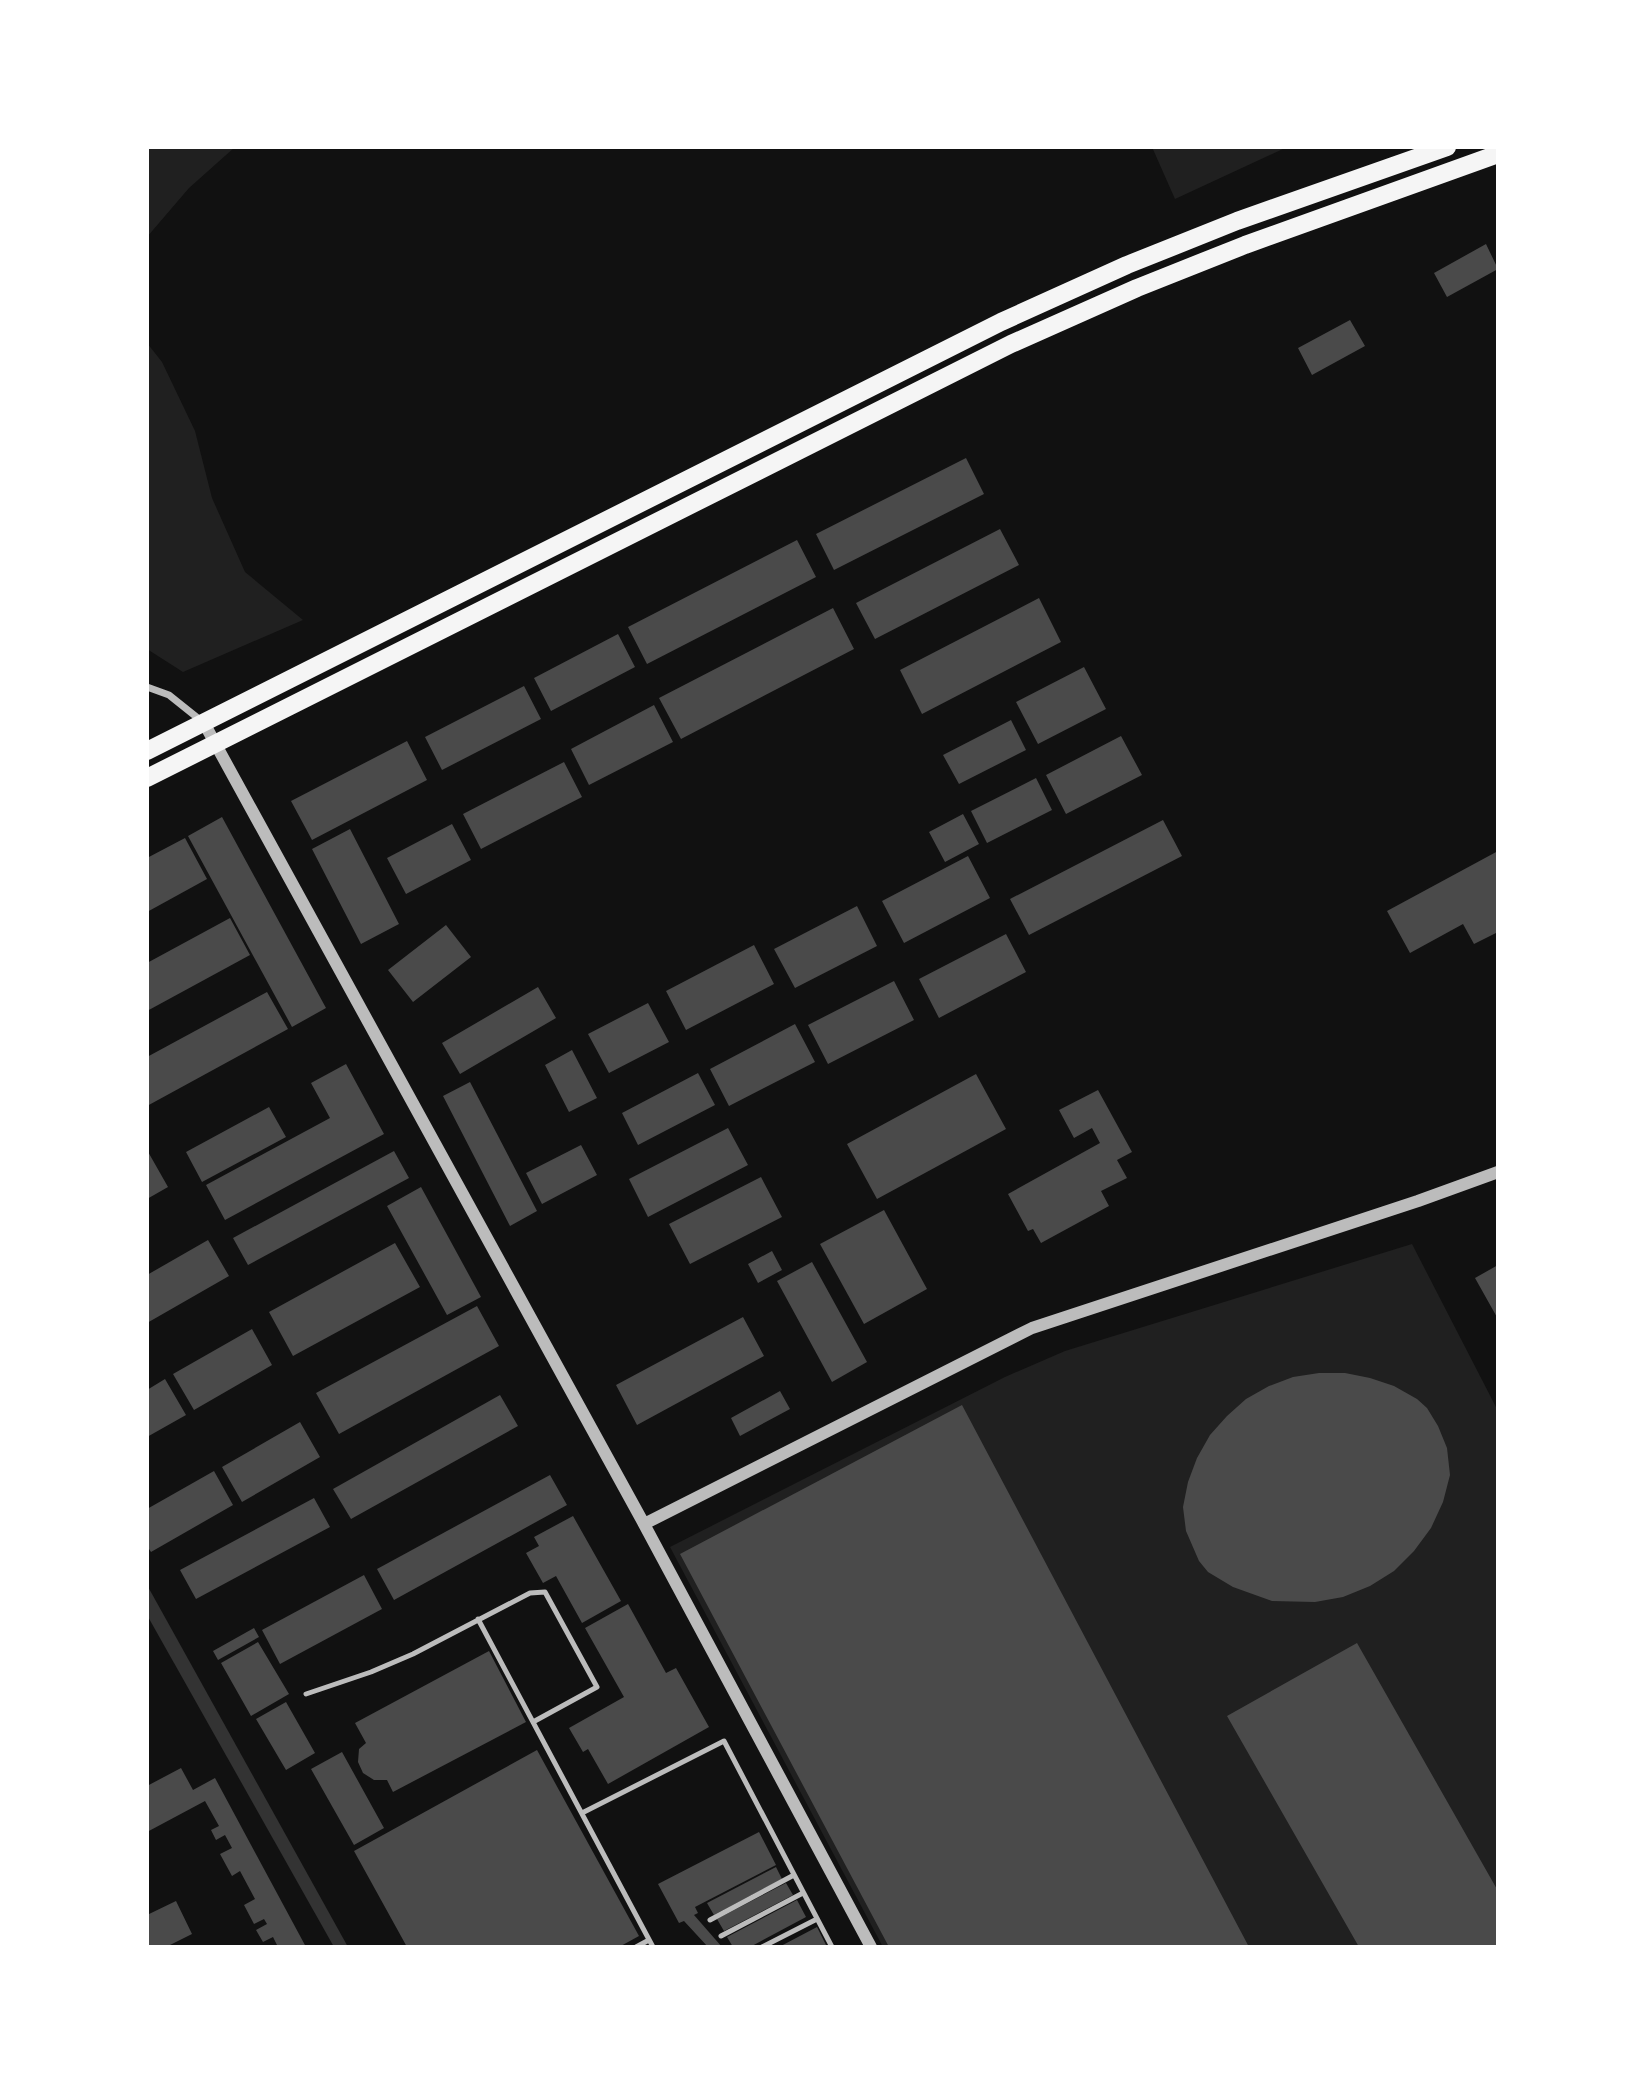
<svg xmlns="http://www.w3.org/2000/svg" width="1645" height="2094" font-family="Figtree,sans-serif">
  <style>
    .green { fill: #202020 }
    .water { fill: #333 }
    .building { fill: #4a4a4a }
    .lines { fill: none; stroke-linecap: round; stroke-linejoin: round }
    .service { stroke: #bcbcbc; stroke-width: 5 }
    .minor { stroke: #bcbcbc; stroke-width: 7 }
    .tertiary { stroke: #bcbcbc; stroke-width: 12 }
    .primary { stroke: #f5f5f5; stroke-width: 18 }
  </style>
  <rect width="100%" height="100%" fill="#111"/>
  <!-- green -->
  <path class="green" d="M147,147H235L189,188L147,237Z
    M1152,147H1287L1175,199Z
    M147,343L162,362L195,431L212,498L245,572L303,620L183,672L147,649Z
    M1412,1244L1498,1411V1947H883L670,1547L1005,1377L1065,1351Z"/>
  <!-- water -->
  <path class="water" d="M147,1585L348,1947H334L147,1615Z"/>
  <!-- building -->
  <path class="building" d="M1486,244L1498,269L1447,297L1434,273Z
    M1350,320L1365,346L1312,375L1298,348Z
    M966,458L984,494L834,570L816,534Z
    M1000,529L1019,565L875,639L856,603Z
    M797,540L816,577L647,664L628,627Z
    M1039,598L1061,642L922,714L900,670Z
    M833,608L854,649L681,739L659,698Z
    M618,634L635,667L551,711L534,678Z
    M1084,667L1106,709L1038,744L1016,702Z
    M524,686L541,719L442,770L425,737Z
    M654,705L673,742L589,785L571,749Z
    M1011,720L1026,750L959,784L943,755Z
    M1121,736L1142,775L1066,814L1046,775Z
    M407,741L427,780L312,840L291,801Z
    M564,762L582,797L481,849L463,814Z
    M1036,778L1052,810L987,843L971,811Z
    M963,814L979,844L945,862L929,832Z
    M222,817L326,1008L292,1027L188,836Z
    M1163,820L1182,856L1029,935L1010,899Z
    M452,824L471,860L406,894L387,858Z
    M350,829L399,924L361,944L312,849Z
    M185,838L207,879L147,912V858Z
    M1498,851V932L1474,944L1463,924L1410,953L1387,911Z
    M968,856L990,898L904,943L882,901Z
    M857,906L877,946L795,988L774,949Z
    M230,918L250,955L147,1011V963Z
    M446,925L471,957L413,1002L388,970Z
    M1006,934L1026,972L939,1018L919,979Z
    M754,945L774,984L686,1030L666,991Z
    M894,981L914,1020L828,1064L808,1025Z
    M538,987L556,1018L460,1074L442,1043Z
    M267,992L288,1029L147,1106V1057Z
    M648,1003L669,1042L609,1073L588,1034Z
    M795,1024L815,1062L729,1106L710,1069Z
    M572,1050L597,1098L569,1112L545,1065Z
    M346,1064L384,1134L225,1220L206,1185L330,1118L311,1083Z
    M698,1073L715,1105L638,1145L622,1113Z
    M976,1074L1006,1129L877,1199L847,1144Z
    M470,1082L537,1211L510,1226L443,1096Z
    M1098,1090L1132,1152L1117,1160L1127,1178L1101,1191L1109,1206L1041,1243L1033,1229L1028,1231L1008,1194L1100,1143L1092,1128L1074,1138L1059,1110Z
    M269,1107L286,1137L202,1182L186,1152Z
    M728,1128L748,1165L648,1217L629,1179Z
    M581,1145L597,1175L542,1204L526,1173Z
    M147,1150L168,1187L147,1199Z
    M394,1151L409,1178L248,1265L233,1238Z
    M761,1177L782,1217L690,1264L669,1224Z
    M421,1187L481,1297L447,1315L387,1206Z
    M884,1210L927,1289L864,1324L820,1244Z
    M208,1240L229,1276L147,1323V1275Z
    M395,1243L420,1287L293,1356L269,1312Z
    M772,1251L782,1270L758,1283L748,1264Z
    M812,1262L867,1362L832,1382L777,1281Z
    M1498,1265V1319L1475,1278Z
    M477,1306L499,1346L339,1434L316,1393Z
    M743,1317L764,1356L637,1425L616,1385Z
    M252,1329L272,1365L194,1410L173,1374Z
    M1319,1373H1345L1370,1378L1394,1386L1417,1399L1427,1408L1438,1426L1447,1448L1450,1475L1443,1502L1431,1528L1414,1551L1394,1571L1370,1586L1343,1597L1315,1602L1272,1601L1233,1587L1208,1572L1199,1561L1186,1531L1183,1507L1188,1482L1197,1458L1210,1435L1227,1416L1246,1399L1269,1386L1293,1377Z
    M165,1379L186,1415L147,1437V1390Z
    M780,1391L790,1409L740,1436L731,1418Z
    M500,1395L518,1426L351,1519L333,1489Z
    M962,1405L1249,1947H889L680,1554Z
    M300,1422L320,1457L242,1502L222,1467Z
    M214,1471L233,1505L151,1552L147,1546V1509Z
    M550,1475L567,1505L394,1600L377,1569Z
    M314,1498L330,1527L196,1599L180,1570Z
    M573,1516L621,1601L582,1623L556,1576L543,1583L526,1553L539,1546L534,1537Z
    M364,1575L382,1609L280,1664L262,1630Z
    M628,1604L666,1673L676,1668L709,1727L608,1784L588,1749L583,1752L569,1728L624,1697L585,1628Z
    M254,1628L259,1637L218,1660L213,1651Z
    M258,1642L289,1694L251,1716L221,1663Z
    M1357,1643L1498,1891V1947H1359L1227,1716Z
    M489,1651L526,1722L393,1792L387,1780H374L363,1773L358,1762L359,1749L366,1743L355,1723Z
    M286,1702L315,1753L286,1770L256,1719Z
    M537,1750L639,1936L619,1947H407L354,1851Z
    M342,1752L384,1828L354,1845L311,1769Z
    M181,1768L193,1790L215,1778L306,1947H278L273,1937L263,1942L256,1930L267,1924L264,1919L254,1924L244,1905L255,1899L240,1871L232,1876L220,1854L232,1848L225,1835L216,1840L211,1830L219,1826L205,1801L147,1832V1786Z
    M759,1832L776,1865L695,1907L698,1913L694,1915L722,1947H708L684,1921L679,1923L658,1884Z
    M776,1867L782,1879L714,1915L707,1903Z
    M786,1883L793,1895L724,1931L717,1919Z
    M797,1900L806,1917L750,1947H733L727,1937Z
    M176,1901L192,1934L166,1947H147V1915Z
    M817,1927L827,1947H779Z"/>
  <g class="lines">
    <!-- service -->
    <path class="service" d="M478,1619L653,1947
      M306,1694L371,1672L413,1654L530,1593L545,1592L597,1687L533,1722
      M582,1813L724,1741L832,1947
      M710,1920L794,1875
      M721,1936L803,1893
      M636,1947L649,1940
      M762,1947L817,1919"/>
    <!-- minor -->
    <path class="minor" d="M147,687L169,695L204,723"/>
    <!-- tertiary -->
    <path class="tertiary" d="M204,723L644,1524L871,1947
      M644,1524L1032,1328L1418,1201L1498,1172"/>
    <!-- primary -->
    <path class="primary" d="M147,751L1001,322L1127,265L1237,221L1447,147
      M147,778L1011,344L1137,288L1245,245L1498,154"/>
  </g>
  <!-- border -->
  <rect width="1645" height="2094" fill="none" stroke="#ffffff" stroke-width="298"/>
</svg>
